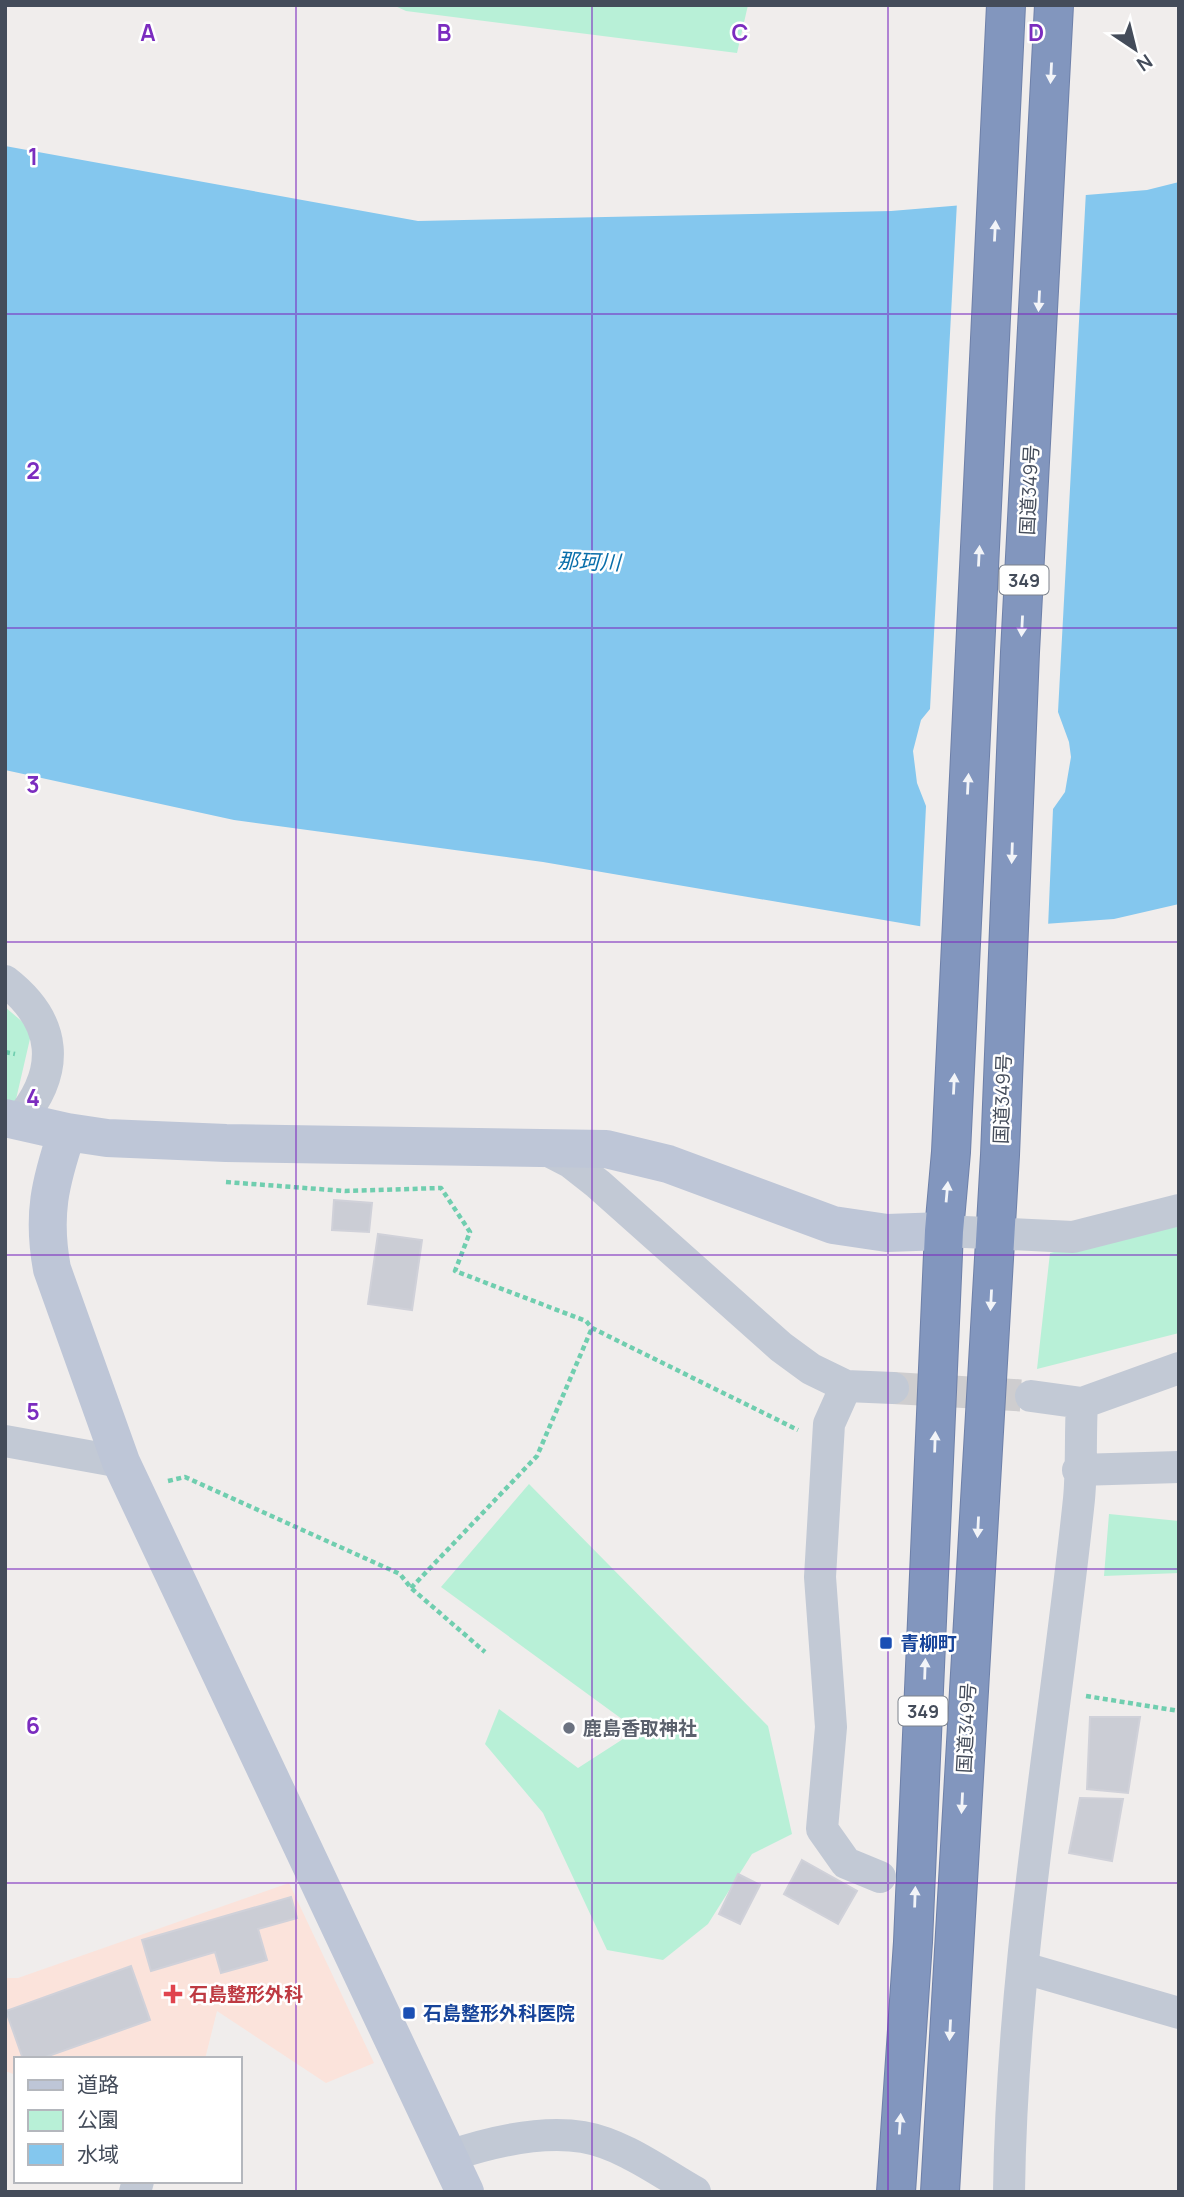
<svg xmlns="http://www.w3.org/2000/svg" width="1184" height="2197" font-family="Manrope,'Noto Sans JP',sans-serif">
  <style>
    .medical { fill: #fbe3db }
    .green { fill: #b8f0d7 }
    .water { fill: #84c7ee }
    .pier { fill: #f0edec }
    .building { fill: #cbcdd5; stroke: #d0d1d9; stroke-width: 2 }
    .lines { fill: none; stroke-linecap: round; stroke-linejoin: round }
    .street-tunnel { stroke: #cecdcf; stroke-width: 32; stroke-dasharray: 32 16; stroke-linecap: butt }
    .highway-casing { stroke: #6e80a9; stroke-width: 40 }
    .path { stroke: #70ceaf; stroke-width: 4.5; stroke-dasharray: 5 3.5; stroke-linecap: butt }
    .street { stroke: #c2c9d5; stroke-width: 32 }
    .secondary { stroke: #bec6d7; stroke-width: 38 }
    .highway { stroke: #8296be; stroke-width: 38 }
    .oneway { fill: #f2f4f8 }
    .grid { fill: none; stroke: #7b2cbf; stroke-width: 2; stroke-opacity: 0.55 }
    .transit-dot { fill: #1a4fb4; stroke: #fff; stroke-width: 2.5 }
    .worship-dot { fill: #6b7280; stroke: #fff; stroke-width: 2.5 }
    .health-dot { fill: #e0444e; stroke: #fff; stroke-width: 2.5 }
    .labels { text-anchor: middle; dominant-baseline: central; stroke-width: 5; stroke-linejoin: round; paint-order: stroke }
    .shield { fill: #fff; stroke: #7c828c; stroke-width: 2 }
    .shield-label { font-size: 18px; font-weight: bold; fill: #444c5a }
    .street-label { font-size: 19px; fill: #444c5a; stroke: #fff }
    .transit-label { font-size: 19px; font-weight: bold; fill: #164399; stroke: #fff; text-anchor: start }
    .worship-label { font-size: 19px; font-weight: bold; fill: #5b616d; stroke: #fff; text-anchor: start }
    .health-label { font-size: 19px; font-weight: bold; fill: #be3a42; stroke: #fff; text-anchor: start }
    .water-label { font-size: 21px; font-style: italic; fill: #086eaa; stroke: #fff }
    .grid-label { font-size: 23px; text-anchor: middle; font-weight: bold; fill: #7b2cbf; stroke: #fff; stroke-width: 5; stroke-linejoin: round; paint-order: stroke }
  </style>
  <rect width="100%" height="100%" fill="#f0edec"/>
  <!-- medical -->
  <path class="medical" d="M289,1883L374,2063L326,2083L217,2011L205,2059H16V2075L5,2071V1978H18Z"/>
  <!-- green -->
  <path class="green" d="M393,5H748L737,53L406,11Z
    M5,1007L32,1030L14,1108L5,1105Z
    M1179,1221V1333L1037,1369L1050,1253Z
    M529,1484L768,1726L792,1834L752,1854L708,1924L663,1960L607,1950L543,1813L485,1744L499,1709L578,1768L637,1730L441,1587Z
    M1109,1514L1179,1521V1573L1104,1576Z"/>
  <!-- water -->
  <path class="water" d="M5,146L418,221L891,211L1147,190L1179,182V904L1114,919L948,931L543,862L234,820L5,770Z"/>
  <!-- pier -->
  <path class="pier" d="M1086,191L1058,712L1069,742L1071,757L1065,792L1053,809L1048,928L948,935L920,930L926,806L917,783L913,751L921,720L930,709L957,202Z"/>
  <!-- building -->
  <path class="building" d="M334,1200L372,1203L369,1232L332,1230Z
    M378,1234L422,1240L412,1310L368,1304Z
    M1090,1717H1140L1128,1793L1087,1789Z
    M1080,1798L1123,1799L1112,1861L1069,1853Z
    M802,1860L857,1891L838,1924L784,1894Z
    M738,1874L760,1885L740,1924L719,1914Z
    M291,1897L297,1918L258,1929L267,1960L221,1973L215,1952L151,1971L142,1940Z
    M131,1966L150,2020L40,2059H23L6,2011Z"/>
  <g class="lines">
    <!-- street-tunnel -->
    <path class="street-tunnel" d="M893,1388L1031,1396"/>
    <defs>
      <path id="highway" d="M896,2192L913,1942L944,1231L951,1152L1006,5
        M940,2192L1000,1155L1020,652L1054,5"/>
    </defs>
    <!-- highway casing -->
    <use href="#highway" class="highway-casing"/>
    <!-- path -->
    <path class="path" d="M5,1052L15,1054
      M226,1182L345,1191L441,1188L470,1232L455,1271L586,1321L592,1328L798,1430
      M168,1481L185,1477L400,1574L411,1588L485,1652
      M411,1588L537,1456L592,1328
      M1086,1696L1179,1711"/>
    <!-- street -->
    <path class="street" d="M5,981C58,1022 61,1071 19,1121
      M543,1148L570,1162L598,1184L781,1347L811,1369L846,1386L893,1388
      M944,1231L1073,1237L1179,1210
      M846,1386L829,1424L820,1577L831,1727L822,1829L846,1863L880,1877
      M1031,1396L1082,1403L1179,1368
      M5,1441L121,1462
      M1078,1470L1179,1467
      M1024,1968L1179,2013
      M449,2156C488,2143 541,2130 583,2137C623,2144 660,2172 695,2192
      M135,2192L138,2181
      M1009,2192C1012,1959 1055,1729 1079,1499C1082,1468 1080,1435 1082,1403"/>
    <!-- secondary -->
    <path class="secondary" d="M5,1118L67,1132
      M465,2192L121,1462L52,1269C42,1215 50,1183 67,1132L107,1138L226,1143L606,1149L668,1164L833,1225L887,1233L944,1231"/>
    <!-- highway -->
    <use href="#highway" class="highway"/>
  </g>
  <!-- one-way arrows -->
  <defs><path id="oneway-solid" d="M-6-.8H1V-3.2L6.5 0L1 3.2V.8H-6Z" transform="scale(1.75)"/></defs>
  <g class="oneway">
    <use href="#oneway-solid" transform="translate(1051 73) rotate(93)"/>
    <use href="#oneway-solid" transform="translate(995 231) rotate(-87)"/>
    <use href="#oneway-solid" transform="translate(1039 301) rotate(93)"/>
    <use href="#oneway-solid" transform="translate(979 556) rotate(-87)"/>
    <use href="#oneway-solid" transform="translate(1022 626) rotate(93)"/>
    <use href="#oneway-solid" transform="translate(968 784) rotate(-87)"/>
    <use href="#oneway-solid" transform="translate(1012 853) rotate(92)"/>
    <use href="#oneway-solid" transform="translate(954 1084) rotate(-87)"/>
    <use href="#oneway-solid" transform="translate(947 1192) rotate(-85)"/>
    <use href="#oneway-solid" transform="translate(991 1300) rotate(93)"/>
    <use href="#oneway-solid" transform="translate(935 1442) rotate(-88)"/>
    <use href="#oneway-solid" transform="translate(978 1527) rotate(93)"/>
    <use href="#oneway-solid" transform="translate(925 1669) rotate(-88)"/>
    <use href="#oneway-solid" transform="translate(962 1803) rotate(93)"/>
    <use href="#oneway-solid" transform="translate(915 1897) rotate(-88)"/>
    <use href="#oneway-solid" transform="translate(950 2030) rotate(93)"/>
    <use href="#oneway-solid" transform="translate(900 2124) rotate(-86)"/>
  </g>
  <!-- grid -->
  <path class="grid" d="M296,5V2192M592,5V2192M888,5V2192M5,314H1179M5,628H1179M5,942H1179M5,1255H1179M5,1569H1179M5,1883H1179"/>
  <!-- markers -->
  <g class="transit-dot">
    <rect x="879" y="1636" width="14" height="14" rx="3.5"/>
    <rect x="402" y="2006" width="14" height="14" rx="3.5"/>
  </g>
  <circle class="worship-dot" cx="569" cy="1728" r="7"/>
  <path class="health-dot" d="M169.5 1983.5h7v7h7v7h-7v7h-7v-7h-7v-7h7z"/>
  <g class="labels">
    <!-- shield labels -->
    <g class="shield">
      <rect x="999.5" y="565.5" width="49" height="29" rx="5"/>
      <rect x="898.5" y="1696.5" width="49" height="29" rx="5"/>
    </g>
    <g class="shield-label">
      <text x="1024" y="580">349</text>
      <text x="923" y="1711">349</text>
    </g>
    <!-- street labels -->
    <g class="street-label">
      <text transform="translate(1029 490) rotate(-87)">国道349号</text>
      <text transform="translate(1002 1099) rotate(-88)">国道349号</text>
      <text transform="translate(966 1728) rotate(-87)">国道349号</text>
    </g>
    <!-- transit labels -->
    <g class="transit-label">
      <text x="900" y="1643">青柳町</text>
      <text x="423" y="2013">石島整形外科医院</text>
    </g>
    <!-- worship labels -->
    <g class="worship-label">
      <text x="583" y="1728">鹿島香取神社</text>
    </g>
    <!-- health labels -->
    <g class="health-label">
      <text x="189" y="1994">石島整形外科</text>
    </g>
    <!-- water labels -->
    <g class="water-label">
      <text transform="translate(589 561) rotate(2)">那珂川</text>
    </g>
  </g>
  <g class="grid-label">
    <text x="148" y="41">A</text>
    <text x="444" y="41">B</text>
    <text x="740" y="41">C</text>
    <text x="1036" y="41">D</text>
    <text x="33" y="165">1</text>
    <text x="33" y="479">2</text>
    <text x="33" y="793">3</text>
    <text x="33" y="1106">4</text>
    <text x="33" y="1420">5</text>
    <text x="33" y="1734">6</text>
  </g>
  <!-- border -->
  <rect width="1184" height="2197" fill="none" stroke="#444c5a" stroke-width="14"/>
  <!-- legend -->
  <rect x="14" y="2057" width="228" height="126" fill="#ffffff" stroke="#b4b7bd" stroke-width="2"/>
  <rect x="28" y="2080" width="35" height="10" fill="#bec6d7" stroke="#b4b7bd" stroke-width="2"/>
  <text x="77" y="2092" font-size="21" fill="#444c5a">道路</text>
  <rect x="28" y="2110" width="35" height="21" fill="#b8f0d7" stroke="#b4b7bd" stroke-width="2"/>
  <text x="77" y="2127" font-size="21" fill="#444c5a">公園</text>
  <rect x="28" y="2144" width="35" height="21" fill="#84c7ee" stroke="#b4b7bd" stroke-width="2"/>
  <text x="77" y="2162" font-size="21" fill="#444c5a">水域</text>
  <!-- north arrow -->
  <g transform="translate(1135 49) rotate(145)" stroke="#ffffff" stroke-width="5" paint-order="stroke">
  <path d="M0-5L12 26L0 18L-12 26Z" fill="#444c5a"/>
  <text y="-10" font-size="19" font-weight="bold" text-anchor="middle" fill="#444c5a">N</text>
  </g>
</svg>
